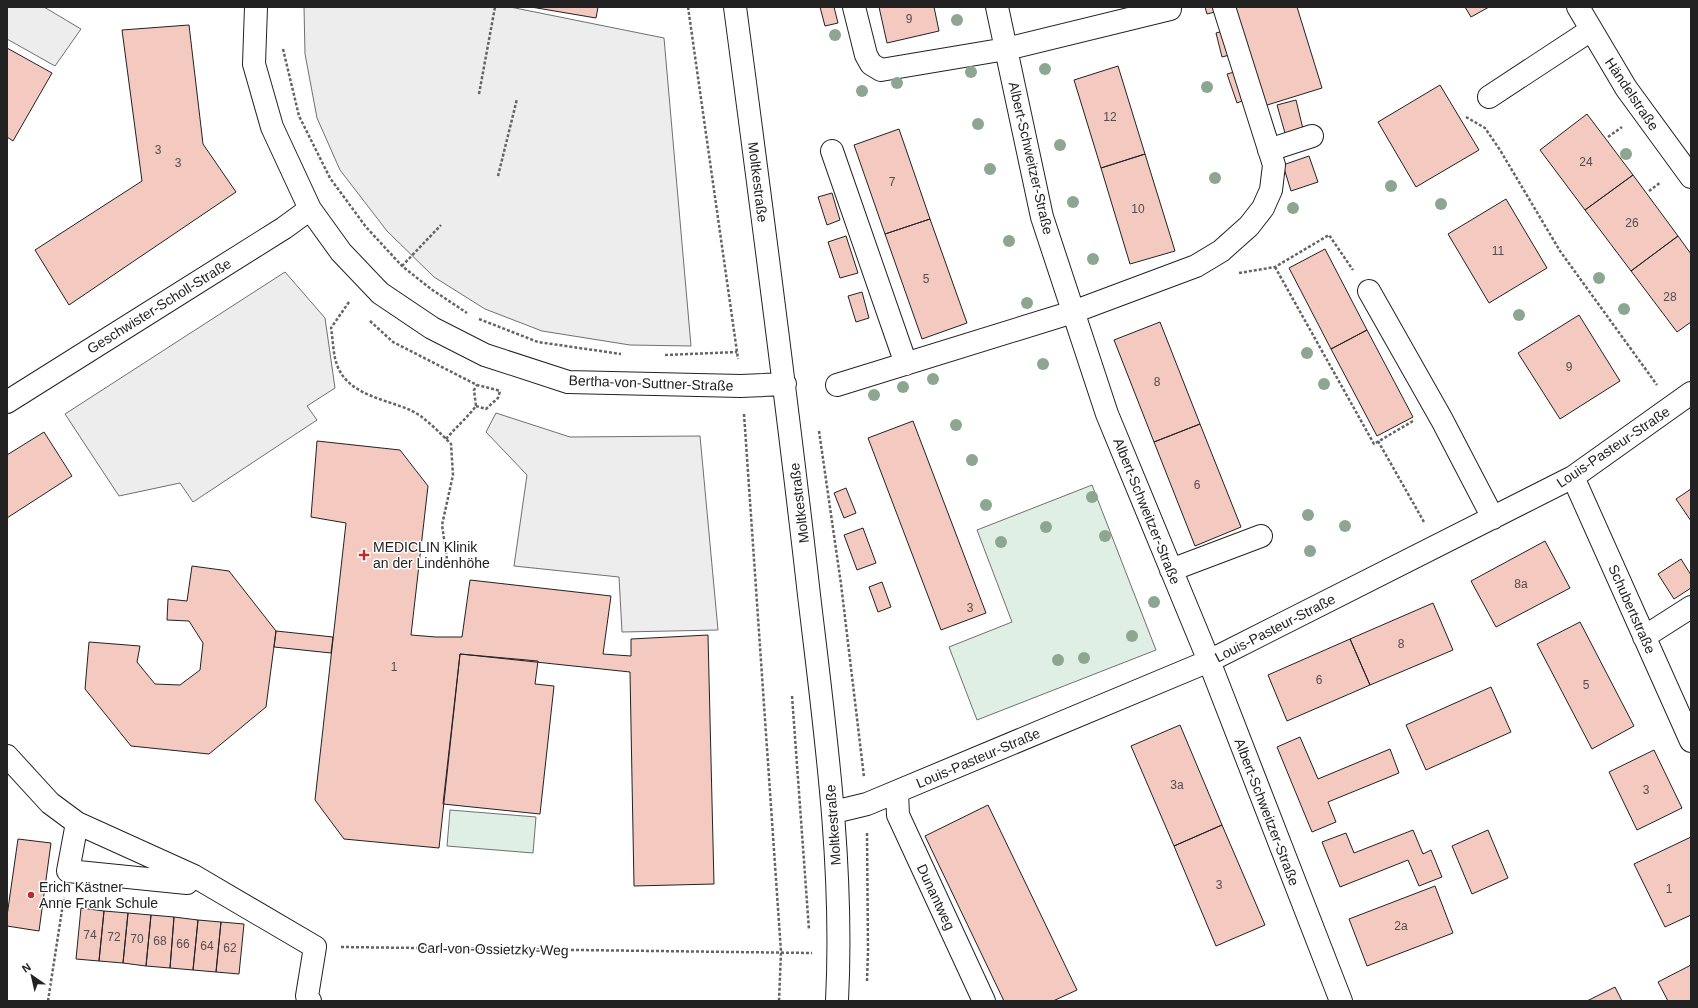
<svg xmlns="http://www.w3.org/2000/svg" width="1698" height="1008" font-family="Arial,sans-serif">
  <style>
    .green { fill: #e0efe3; stroke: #6f6f6f }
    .parking { fill: #ededed; stroke: #6f6f6f }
    .building { fill: #f3c9c0; stroke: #222 }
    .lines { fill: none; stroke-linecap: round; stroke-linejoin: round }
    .minor-casing { stroke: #222; stroke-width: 24 }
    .path { stroke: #646464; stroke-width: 2.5; stroke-dasharray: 3 2; stroke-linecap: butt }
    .minor { stroke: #fff; stroke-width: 22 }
    .tree { fill: #8da692 }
    .poi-dot { fill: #c62828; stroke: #fff; stroke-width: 1.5 }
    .labels { text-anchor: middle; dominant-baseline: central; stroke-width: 3; stroke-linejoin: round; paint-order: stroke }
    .number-label { font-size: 12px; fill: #564c4a }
    .street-label { font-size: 14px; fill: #222; stroke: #fff }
    .poi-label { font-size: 14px; fill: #222; stroke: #fff; text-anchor: start }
  </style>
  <rect width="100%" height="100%" fill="#fff"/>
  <!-- green -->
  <path class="green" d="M1092,485L1156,650L977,720L949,647L1012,622L977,530Z
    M450,810L536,817L533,853L447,846Z"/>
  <!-- parking -->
  <path class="parking" d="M7,7H44L81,29L55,66L7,39Z
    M304,7H510L664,38L691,346L630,345L542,331L485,309L434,277L387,231L340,170L317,118L305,54Z
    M285,272L325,318L335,388L307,406L317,420L193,502L180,483L119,496L65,414Z
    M496,413L570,437L700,436L718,630L622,632L619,577L514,566L527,475L486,432Z"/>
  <!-- building -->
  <path class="building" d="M531,7H598L596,18Z
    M820,7H834L838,23L825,26Z
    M879,7H934L939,31L887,43Z
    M1205,7H1218L1219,11L1207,14Z
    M1233,7H1297L1322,88L1264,106Z
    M1465,7H1489L1471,17Z
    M189,25L203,144L236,192L69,305L35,250L142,181L122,30Z
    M1227,30L1233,54L1222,57L1216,33Z
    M7,48L52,73L13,141L7,137Z
    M1118,66L1145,154L1101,168L1074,80Z
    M1238,71L1247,99L1237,103L1227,74Z
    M1440,85L1479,150L1416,187L1378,122Z
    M1296,100L1303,129L1285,133L1277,105Z
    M1587,114L1633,175L1585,210L1540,150Z
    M899,129L930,219L885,234L854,145Z
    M1145,154L1175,251L1130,264L1101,168Z
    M1309,156L1318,182L1291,191L1283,165Z
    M1633,175L1678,236L1631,271L1585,210Z
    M832,193L840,220L827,225L818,197Z
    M1506,199L1547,268L1489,303L1448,234Z
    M930,219L967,323L922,339L885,234Z
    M846,236L858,273L840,278L828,242Z
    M1678,236L1691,254V322L1677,332L1631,271Z
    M1325,249L1367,330L1331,349L1289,268Z
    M862,292L869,318L856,322L848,296Z
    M1579,315L1620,381L1560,419L1518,353Z
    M1160,322L1200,424L1154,442L1114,340Z
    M1367,330L1413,417L1377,436L1331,349Z
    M913,421L986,613L941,630L868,438Z
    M1200,424L1241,527L1195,546L1154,442Z
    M44,432L72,476L7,518V455Z
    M317,441L400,450L428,486L411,635L436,637H462L470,580L611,596L603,654L631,656V639L708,635L714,884L634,886L630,672L460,654L439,848L344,839L315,800L346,523L311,517Z
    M846,488L856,513L844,518L834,493Z
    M1691,489V521L1676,499Z
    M863,528L876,563L857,570L844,535Z
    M1545,541L1570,588L1496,627L1471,581Z
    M1681,559L1691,575V588L1674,599L1658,574Z
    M192,566L229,571L276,631L266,707L209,754L131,746L85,689L89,642L140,646L137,662L155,684L180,685L200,670L203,643L189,621L167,620L168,599L187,601Z
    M882,582L891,607L878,612L869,587Z
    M1433,603L1453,650L1370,685L1350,639Z
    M1580,622L1634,726L1592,749L1537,644Z
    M276,631L333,637L331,653L274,647Z
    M1350,639L1370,685L1287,721L1268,675Z
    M460,654L538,661L535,684L554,686L540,814L443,804Z
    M1491,687L1511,732L1426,770L1406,725Z
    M1180,725L1222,825L1174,846L1131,746Z
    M1300,737L1318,779L1390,749L1399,773L1328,802L1336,822L1312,832L1277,747Z
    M1654,750L1682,808L1637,830L1609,772Z
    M988,805L1077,990L1053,1001H1004L925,836Z
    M1222,825L1265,925L1216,946L1174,846Z
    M1413,830L1423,854L1431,850L1442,877L1419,886L1408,860L1340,887L1322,842L1346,833L1354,853Z
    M1488,830L1508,878L1472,894L1452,846Z
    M1691,837V915L1665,927L1634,864Z
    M18,839L51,843L39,931L7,926V916Z
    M1435,886L1453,933L1367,966L1349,919Z
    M81,908L104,911L99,961L76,959Z
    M104,911L128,913L123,963L99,961Z
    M128,913L151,915L146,966L123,963Z
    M151,915L174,917L170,968L146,966Z
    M174,917L198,920L193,970L170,968Z
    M198,920L221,922L216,972L193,970Z
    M221,922L244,924L239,974L216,972Z
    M1691,965V1001H1668L1658,982Z
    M1615,987L1622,1001H1587Z"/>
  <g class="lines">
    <defs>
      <path id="minor" d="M256,7L254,64L272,127L310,209L341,252L380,293L432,328L485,355L568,382L741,386L785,384
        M735,7C761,203 787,399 809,595C825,730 844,865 837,1001
        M854,7L866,55L871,64L881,70L1006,49L1170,9
        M997,7L1042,217L1107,414L1209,661L1341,1001
        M1578,7L1626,88L1691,177
        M1489,97L1591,30
        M1269,150L1312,136
        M832,151L906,364
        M1369,291L1442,420L1493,518
        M837,385L1073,312L1196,266L1221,251L1249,226L1263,208L1271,190L1274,165L1224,7
        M7,402L284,228L310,209
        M1573,477L1691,741
        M1171,570L1261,536
        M1644,637L1691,607
        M7,756L50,803L77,823L194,876L315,947L307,996L310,1001
        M897,792L898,815L984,1001
        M834,812L867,804L1209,661L1573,477L1691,393
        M77,823L68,871L187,883L194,876"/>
    </defs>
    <!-- minor casing -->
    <use href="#minor" class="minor-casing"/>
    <!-- path -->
    <path class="path" d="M688,7L738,359
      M283,49L299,116L330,178L366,227L402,266L431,289L467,313
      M479,94L495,7
      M1466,117L1485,128L1500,150L1560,251L1657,385
      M1608,137L1622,127
      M498,176L517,99
      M1649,191L1661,182
      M402,266L441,225
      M1275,267L1374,444L1413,421
      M1239,273L1275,267L1329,235L1353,270
      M349,302L331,328C333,340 333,354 337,365C348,395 385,399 410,410C424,416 440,433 451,444L453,475L442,525L448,566
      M479,319L538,342L621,354
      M370,321L393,342L477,385L501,391
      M665,355L737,352
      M476,406L486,409L498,398L500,391
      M744,414L781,952L779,1001
      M819,431L841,584L864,777
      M446,439C456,427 467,418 476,406L474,390L477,385
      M1378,441L1424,522
      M792,696L809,930
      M341,947L812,953
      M867,981L868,951L867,832
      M48,1001L64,897"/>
    <!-- minor -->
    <use href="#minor" class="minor"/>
  </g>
  <!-- trees -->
  <g class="tree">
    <circle cx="957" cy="20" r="6"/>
    <circle cx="835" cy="35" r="6"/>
    <circle cx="1045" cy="69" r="6"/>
    <circle cx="971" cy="72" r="6"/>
    <circle cx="897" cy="83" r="6"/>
    <circle cx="1207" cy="87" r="6"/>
    <circle cx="862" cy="91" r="6"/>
    <circle cx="978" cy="124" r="6"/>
    <circle cx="1060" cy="145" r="6"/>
    <circle cx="1626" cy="154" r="6"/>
    <circle cx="990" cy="169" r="6"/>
    <circle cx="1215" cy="178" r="6"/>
    <circle cx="1391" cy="186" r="6"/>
    <circle cx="1073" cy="202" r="6"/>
    <circle cx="1441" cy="204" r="6"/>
    <circle cx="1293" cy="208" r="6"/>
    <circle cx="1009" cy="241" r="6"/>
    <circle cx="1093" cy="259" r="6"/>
    <circle cx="1599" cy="278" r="6"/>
    <circle cx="1027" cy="303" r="6"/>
    <circle cx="1624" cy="309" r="6"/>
    <circle cx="1519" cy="315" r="6"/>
    <circle cx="1307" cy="353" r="6"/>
    <circle cx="1043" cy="364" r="6"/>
    <circle cx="933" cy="379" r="6"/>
    <circle cx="1324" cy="384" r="6"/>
    <circle cx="903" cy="387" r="6"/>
    <circle cx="874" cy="395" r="6"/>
    <circle cx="956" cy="425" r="6"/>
    <circle cx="972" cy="460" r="6"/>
    <circle cx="1092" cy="497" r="6"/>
    <circle cx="986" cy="505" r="6"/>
    <circle cx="1308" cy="515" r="6"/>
    <circle cx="1345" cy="526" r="6"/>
    <circle cx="1046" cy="527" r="6"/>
    <circle cx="1105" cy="536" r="6"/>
    <circle cx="1001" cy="542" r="6"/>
    <circle cx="1310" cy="551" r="6"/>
    <circle cx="1154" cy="602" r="6"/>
    <circle cx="1132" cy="636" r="6"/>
    <circle cx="1084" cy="658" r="6"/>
    <circle cx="1058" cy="660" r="6"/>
  </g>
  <!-- markers -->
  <g class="poi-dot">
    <path d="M362 549h4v4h4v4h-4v4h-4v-4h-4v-4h4z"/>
    <circle cx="31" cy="895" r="4"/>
  </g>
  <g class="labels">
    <!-- number labels -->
    <g class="number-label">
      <text x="909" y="19">9</text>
      <text x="1110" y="117">12</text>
      <text x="158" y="150">3</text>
      <text x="1586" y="162">24</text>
      <text x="178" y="163">3</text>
      <text x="892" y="182">7</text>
      <text x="1138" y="209">10</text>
      <text x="1632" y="223">26</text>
      <text x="1498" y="251">11</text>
      <text x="926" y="279">5</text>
      <text x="1670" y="297">28</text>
      <text x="1569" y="367">9</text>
      <text x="1157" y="382">8</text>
      <text x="1197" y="485">6</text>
      <text x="1521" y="584">8a</text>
      <text x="970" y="608">3</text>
      <text x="1401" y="644">8</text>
      <text x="394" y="667">1</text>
      <text x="1319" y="680">6</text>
      <text x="1586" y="685">5</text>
      <text x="1177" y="785">3a</text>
      <text x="1646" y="790">3</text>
      <text x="1219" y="885">3</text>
      <text x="1669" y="889">1</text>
      <text x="1401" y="926">2a</text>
      <text x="90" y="935">74</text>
      <text x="114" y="937">72</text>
      <text x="137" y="939">70</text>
      <text x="160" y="941">68</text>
      <text x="183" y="944">66</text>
      <text x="207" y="946">64</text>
      <text x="230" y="948">62</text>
    </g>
    <!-- street labels -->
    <g class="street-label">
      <text transform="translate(1632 94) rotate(56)">Händelstraße</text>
      <text transform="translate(1031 158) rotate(77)">Albert-Schweitzer-Straße</text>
      <text transform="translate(758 182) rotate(83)">Moltkestraße</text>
      <text transform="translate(159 306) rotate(-32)">Geschwister-Scholl-Straße</text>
      <text transform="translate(651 383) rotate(2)">Bertha-von-Suttner-Straße</text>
      <text transform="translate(1613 447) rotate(-34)">Louis-Pasteur-Straße</text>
      <text transform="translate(799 503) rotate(-97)">Moltkestraße</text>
      <text transform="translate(1147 511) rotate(68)">Albert-Schweitzer-Straße</text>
      <text transform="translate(1632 609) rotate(66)">Schubertstraße</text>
      <text transform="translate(1275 628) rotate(-27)">Louis-Pasteur-Straße</text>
      <text transform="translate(978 758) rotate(-23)">Louis-Pasteur-Straße</text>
      <text transform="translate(1267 812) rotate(69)">Albert-Schweitzer-Straße</text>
      <text transform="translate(833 825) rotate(-94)">Moltkestraße</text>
      <text transform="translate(936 897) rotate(65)">Dunantweg</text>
      <text transform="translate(493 949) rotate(1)">Carl-von-Ossietzky-Weg</text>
    </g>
    <!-- poi labels -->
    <g class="poi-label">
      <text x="373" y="547">MEDICLIN Klinik<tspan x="373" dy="16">an der Lindenhöhe</tspan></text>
      <text x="39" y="887">Erich Kästner<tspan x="39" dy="16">Anne Frank Schule</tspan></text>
    </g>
  </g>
  <!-- border -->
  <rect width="1698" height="1008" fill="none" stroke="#222222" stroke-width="16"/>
  <!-- north arrow -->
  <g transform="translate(32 976) rotate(326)" stroke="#ffffff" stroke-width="3" paint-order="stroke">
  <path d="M0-3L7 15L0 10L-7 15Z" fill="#222222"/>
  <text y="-6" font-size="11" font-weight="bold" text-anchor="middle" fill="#222222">N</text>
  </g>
</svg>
